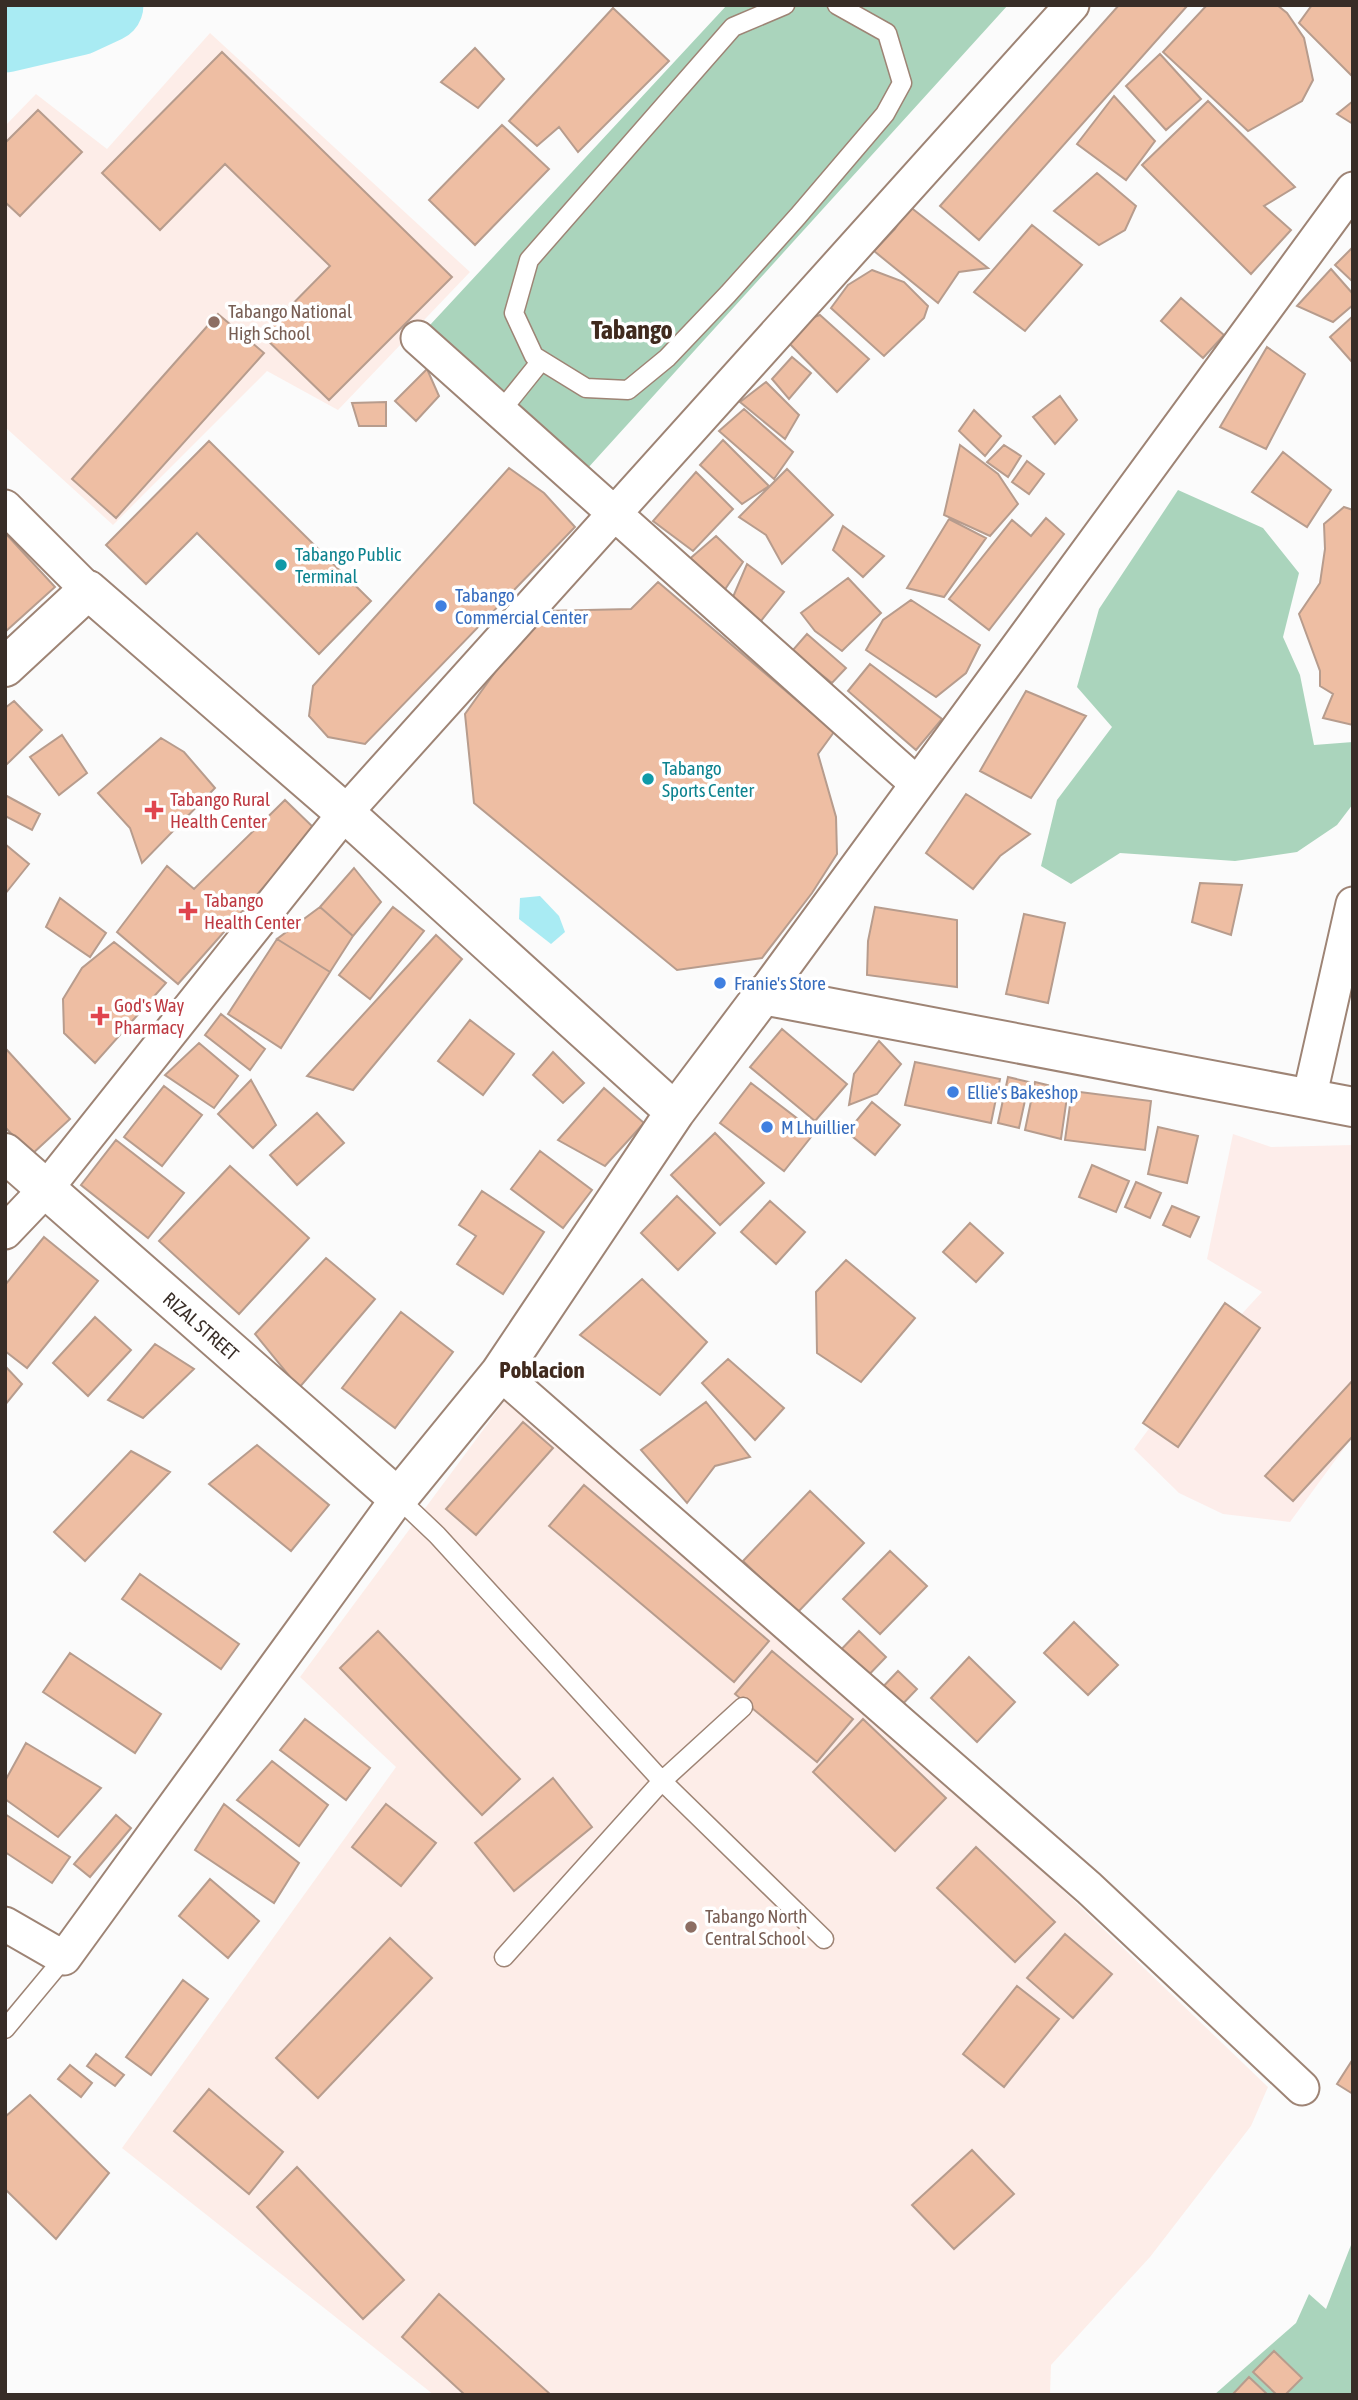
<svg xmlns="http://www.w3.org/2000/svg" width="1358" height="2400" font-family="'Asap Condensed',sans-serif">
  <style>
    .commercial { fill: #fdedea }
    .education { fill: #fdede8 }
    .green { fill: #aad4bc }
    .water { fill: #a9ebf3 }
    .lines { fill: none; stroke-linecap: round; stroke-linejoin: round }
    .river { stroke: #a9ebf3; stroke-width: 75 }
    .building { fill: #eebea3; stroke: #b79c8d; stroke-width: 2 }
    .service-casing { stroke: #9e8475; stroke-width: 21 }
    .minor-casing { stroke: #9e8475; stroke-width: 37 }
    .tertiary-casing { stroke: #9e8475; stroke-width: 42 }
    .service { stroke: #fff; stroke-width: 18 }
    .minor { stroke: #fff; stroke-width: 33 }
    .tertiary { stroke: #fff; stroke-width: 38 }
    .education-dot { fill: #8d6e63; stroke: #fff; stroke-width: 2.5 }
    .culture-dot { fill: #0f9aa8; stroke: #fff; stroke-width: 2.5 }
    .shop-dot { fill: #3f7fe0; stroke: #fff; stroke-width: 2.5 }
    .health-dot { fill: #e0444e; stroke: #fff; stroke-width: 2.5 }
    .labels { text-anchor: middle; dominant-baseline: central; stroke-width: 7; stroke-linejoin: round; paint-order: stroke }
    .education-label { font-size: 19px; fill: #785e54; stroke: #fff; text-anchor: start }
    .culture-label { font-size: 19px; fill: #0d838f; stroke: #fff; text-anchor: start }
    .shop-label { font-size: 19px; fill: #366cbe; stroke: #fff; text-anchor: start }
    .health-label { font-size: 19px; fill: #be3a42; stroke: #fff; text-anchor: start }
    .street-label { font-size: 19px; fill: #382d27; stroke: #fff }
    .quarter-label { font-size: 23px; font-weight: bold; fill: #402a1e; stroke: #fff }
    .district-label { font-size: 26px; font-weight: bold; fill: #402a1e; stroke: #fff }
  </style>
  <rect width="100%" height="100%" fill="#fbfbfb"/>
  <!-- commercial -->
  <path class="commercial" d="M1233,1134L1271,1147L1353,1145V1436L1290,1522L1223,1514L1179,1493L1134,1449L1201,1358L1262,1292L1207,1259Z"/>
  <!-- education -->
  <path class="education" d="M210,33L470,272L338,410L267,371L113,525L5,427V126L36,94L107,149Z
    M509,1395L899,1733L1268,2087L1251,2126L1150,2257L1051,2365L1050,2395H434L122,2148L396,1767L300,1677Z"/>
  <!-- green -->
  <path class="green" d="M727,5H1008L587,469L430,325Z
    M1178,490L1263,528L1299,573L1283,637L1300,675L1314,745L1353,742V804L1337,825L1297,852L1235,861L1120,853L1071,884L1041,866L1057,800L1112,727L1077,687L1099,609Z
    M1353,2240V2395H1214L1296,2323L1309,2294L1326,2309Z"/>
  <!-- water -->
  <path class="water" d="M540,896L559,916L565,932L551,944L519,919L520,898Z"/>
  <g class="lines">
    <!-- river -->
    <path class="river" d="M5,35L78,18L106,5"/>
  </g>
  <!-- building -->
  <path class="building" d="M1119,5H1188L979,240L940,206Z
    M1207,5H1277L1287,13L1304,38L1313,80L1302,101L1248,131L1163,52Z
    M1312,5H1353V77L1299,23Z
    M613,8L669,61L578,152L559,127L537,146L509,121Z
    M475,48L504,79L478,108L441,82Z
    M222,52L452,277L329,400L262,335L330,266L225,164L160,230L102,173Z
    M1160,54L1201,99L1166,130L1126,86Z
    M1114,96L1155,141L1126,180L1077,144Z
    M1208,101L1295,187L1264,206L1291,230L1251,274L1142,165Z
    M1353,101V124L1337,114Z
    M38,110L82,152L20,216L5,202V143Z
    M502,125L549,169L475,245L429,200Z
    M1097,173L1136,206L1125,230L1099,245L1054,211Z
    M909,206L988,268L959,272L938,303L874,251L895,229Z
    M1032,225L1082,265L1025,331L974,292Z
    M1353,247V282L1335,265Z
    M1331,269L1353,294V305L1333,322L1297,306Z
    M872,270L904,282L928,306L924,318L884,356L831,308L848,285Z
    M1181,298L1224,335L1203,358L1161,321Z
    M218,314L264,353L116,518L72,479Z
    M820,315L869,359L837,392L788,342L800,322Z
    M1353,316V363L1330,337Z
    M1267,347L1305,374L1266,449L1220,427Z
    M792,357L811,373L789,399L772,379Z
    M427,369L439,396L416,421L395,401Z
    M766,382L799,415L785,439L740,402Z
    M1060,396L1077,420L1055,444L1033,417Z
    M386,402V426H359L352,403Z
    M744,409L793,452L774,479L719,431Z
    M974,410L1001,436L985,456L959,431Z
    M723,440L769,486L742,504L700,465Z
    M209,441L371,601L319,654L197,533L146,584L106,545Z
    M960,445L998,474L1018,504L990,536L944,515Z
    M1004,445L1021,456L1008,477L987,462Z
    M1283,452L1331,490L1307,527L1252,492Z
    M1027,461L1044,474L1029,494L1012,482Z
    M509,468L544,493L575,527L365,744L328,737L309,716L313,686Z
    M787,469L833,515L782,564L766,535L739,517Z
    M696,472L733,509L693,551L653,521Z
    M1344,507L1353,510V725L1323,718L1333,694L1320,686V671L1299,614L1320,583L1325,549L1324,524Z
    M1046,518L1064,534L989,630L949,599L1012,520L1031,536Z
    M949,519L986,538L944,597L907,588Z
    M843,526L884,556L863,577L833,550Z
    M7,535L55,587L5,632V537Z
    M716,536L743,562L722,594L686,562Z
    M747,564L784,592L757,626L730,604Z
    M848,578L881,613L842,651L815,631L801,613Z
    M658,582L834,732L818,754L836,817L837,854L812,893L762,958L677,970L474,803L465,714L513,647L543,611L631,609Z
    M911,600L980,645L966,673L936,697L866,650L883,620Z
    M807,634L846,668L832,683L792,651Z
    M870,664L942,719L916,750L848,691Z
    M1026,691L1086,716L1031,798L980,771Z
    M14,701L42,730L5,766V708Z
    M62,735L87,773L59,795L30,757Z
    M161,738L184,752L215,788L142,863L130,828L98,793Z
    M966,794L1030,834L1000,856L973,889L926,853Z
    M5,795L40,814L32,830L5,816Z
    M285,800L315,829L178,984L117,932L167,866L194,889Z
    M5,844L29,864L5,894Z
    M354,868L381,902L353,936L320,907Z
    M1200,883L1242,885L1231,935L1192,922Z
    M60,898L106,933L90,957L46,927Z
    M320,907L353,936L330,972L277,939Z
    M393,907L424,931L370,999L339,975Z
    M875,907L957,920V987L867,975L868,941Z
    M1024,914L1065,923L1048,1003L1006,994Z
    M436,935L462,959L353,1090L307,1076Z
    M277,939L330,972L281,1048L228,1014Z
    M114,942L166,983L95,1063L64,1033L63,999L82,968Z
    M221,1014L265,1049L250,1070L205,1035Z
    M470,1020L514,1054L483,1095L438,1061Z
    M782,1029L847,1084L815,1121L750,1067Z
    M879,1041L901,1064L877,1094L849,1105L854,1074Z
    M199,1043L238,1076L214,1108L165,1075Z
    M6,1049L70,1119L31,1155L5,1127Z
    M553,1052L584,1083L563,1103L533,1075Z
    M915,1062L1000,1079L991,1123L905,1105Z
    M1008,1077L1029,1082L1019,1128L998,1123Z
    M251,1080L276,1125L253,1148L218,1114Z
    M1035,1082L1068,1090L1061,1139L1025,1130Z
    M751,1083L815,1132L784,1171L720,1123Z
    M164,1086L202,1115L162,1166L124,1137Z
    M604,1088L644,1123L605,1166L558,1140Z
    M1072,1091L1151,1101L1145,1150L1065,1140Z
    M872,1102L900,1125L875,1155L847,1132Z
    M317,1113L344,1143L297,1185L270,1155Z
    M1158,1127L1198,1136L1187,1183L1148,1174Z
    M715,1133L764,1183L720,1225L671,1175Z
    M116,1140L184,1193L148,1238L81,1185Z
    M540,1151L592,1190L563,1228L511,1189Z
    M1092,1165L1129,1181L1116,1212L1079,1197Z
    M230,1166L309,1238L239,1314L159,1241Z
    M1136,1182L1161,1193L1150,1218L1125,1207Z
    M482,1191L544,1232L503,1294L457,1264L476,1236L459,1225Z
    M677,1196L715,1233L678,1270L641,1233Z
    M770,1201L805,1232L776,1264L741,1232Z
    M1172,1206L1199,1217L1190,1237L1163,1225Z
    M970,1223L1003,1253L976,1282L943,1252Z
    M44,1237L98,1281L27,1368L5,1351V1285Z
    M326,1258L375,1299L299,1388L255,1334Z
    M846,1260L915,1318L861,1382L817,1353L816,1292Z
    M642,1279L707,1342L660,1395L580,1335Z
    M1225,1303L1260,1328L1178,1447L1143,1423Z
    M401,1312L453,1352L395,1428L342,1388Z
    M95,1317L131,1350L88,1396L53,1363Z
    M155,1344L194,1369L143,1418L108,1400Z
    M728,1359L784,1408L755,1440L702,1383Z
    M5,1366L22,1384L5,1405Z
    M1353,1380V1436L1293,1501L1265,1476Z
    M706,1402L750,1457L715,1466L687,1503L641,1450Z
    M523,1422L553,1448L476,1535L446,1509Z
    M257,1445L329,1505L291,1551L209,1484Z
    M131,1451L170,1472L85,1561L54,1532Z
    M584,1485L769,1641L734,1682L549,1526Z
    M810,1491L864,1543L797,1613L743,1561Z
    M890,1551L927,1586L880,1634L843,1599Z
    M140,1574L239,1644L221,1669L122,1599Z
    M1074,1622L1118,1665L1088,1695L1044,1653Z
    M378,1631L520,1779L482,1815L340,1668Z
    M859,1631L886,1657L860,1684L833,1658Z
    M772,1651L853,1719L817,1762L735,1694Z
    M70,1653L161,1714L135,1753L43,1692Z
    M969,1657L1015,1702L977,1742L931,1698Z
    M898,1671L917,1689L896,1711L877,1693Z
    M305,1719L370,1768L346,1800L280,1750Z
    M863,1719L946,1798L895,1851L813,1772Z
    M26,1743L101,1788L58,1837L5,1799V1781Z
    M272,1761L328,1805L299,1846L237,1800Z
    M553,1778L592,1827L514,1891L475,1843Z
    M224,1804L299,1863L274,1903L195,1850Z
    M386,1804L436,1843L401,1886L352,1847Z
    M5,1814L70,1857L52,1883L5,1852Z
    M116,1815L131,1828L90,1877L74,1864Z
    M976,1847L1055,1922L1015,1962L937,1888Z
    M210,1879L259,1921L228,1958L179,1916Z
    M1065,1934L1112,1974L1073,2018L1027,1978Z
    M390,1938L432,1978L318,2098L276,2058Z
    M183,1980L208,1999L151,2075L126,2057Z
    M1017,1986L1059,2019L1004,2087L963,2054Z
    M96,2054L124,2075L115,2086L87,2066Z
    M1353,2059V2094L1337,2084Z
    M70,2065L92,2083L81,2097L58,2079Z
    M209,2089L283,2152L249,2194L174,2131Z
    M30,2095L109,2173L56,2239L5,2189V2117Z
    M972,2150L1014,2194L954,2249L912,2205Z
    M297,2167L404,2280L363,2319L257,2207Z
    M439,2294L551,2395H465L402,2337Z
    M1274,2351L1302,2378L1285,2395H1277L1253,2372Z
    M1249,2377L1268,2395H1232Z"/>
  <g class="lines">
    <defs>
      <path id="service" d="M785,5L733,27L529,260L514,313L534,356L586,388L628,390L667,358L728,294L798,216L885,114L902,83L887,33L837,5
        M500,412L541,361
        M398,1498L437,1535L662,1781L824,1939
        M504,1957L662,1781L743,1707
        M5,2029L64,1958"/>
      <path id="minor" d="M418,338L916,783
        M5,507L88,590
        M763,995L1353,189
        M1309,1099L1353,904
        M5,1232L45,1190L345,813L1072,5
        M500,1373L1089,1888L1302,2088
        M5,1924L64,1958L398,1498"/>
      <path id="tertiary" d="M5,667L88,590L345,813L675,1112
        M5,1153L398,1498L500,1373L675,1112L763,995L1353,1107"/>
    </defs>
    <!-- service casing -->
    <use href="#service" class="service-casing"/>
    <!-- minor casing -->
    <use href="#minor" class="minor-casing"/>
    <!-- tertiary casing -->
    <use href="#tertiary" class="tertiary-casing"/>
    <!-- service -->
    <use href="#service" class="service"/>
    <!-- minor -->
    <use href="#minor" class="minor"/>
    <!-- tertiary -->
    <use href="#tertiary" class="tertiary"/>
  </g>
  <!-- markers -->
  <g class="education-dot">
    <circle cx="214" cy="322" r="7"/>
    <circle cx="691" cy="1927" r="7"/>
  </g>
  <g class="culture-dot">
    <circle cx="281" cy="565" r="7"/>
    <circle cx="648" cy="779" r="7"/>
  </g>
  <g class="shop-dot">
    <circle cx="441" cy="606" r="7"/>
    <circle cx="720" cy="983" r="7"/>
    <circle cx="953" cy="1092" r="7"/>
    <circle cx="767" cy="1127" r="7"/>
  </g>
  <g class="health-dot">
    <path d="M150.5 799.5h7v7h7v7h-7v7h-7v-7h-7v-7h7z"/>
    <path d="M184.5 900.5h7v7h7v7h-7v7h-7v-7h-7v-7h7z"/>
    <path d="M96.5 1005.5h7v7h7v7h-7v7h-7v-7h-7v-7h7z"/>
  </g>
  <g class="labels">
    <!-- education labels -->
    <g class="education-label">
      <text x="228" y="311">Tabango National<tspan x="228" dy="22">High School</tspan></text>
      <text x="705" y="1916">Tabango North<tspan x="705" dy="22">Central School</tspan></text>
    </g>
    <!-- culture labels -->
    <g class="culture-label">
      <text x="295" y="554">Tabango Public<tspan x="295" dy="22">Terminal</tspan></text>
      <text x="662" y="768">Tabango<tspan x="662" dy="22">Sports Center</tspan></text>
    </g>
    <!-- shop labels -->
    <g class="shop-label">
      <text x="455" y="595">Tabango<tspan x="455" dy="22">Commercial Center</tspan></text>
      <text x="734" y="983">Franie's Store</text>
      <text x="967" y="1092">Ellie's Bakeshop</text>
      <text x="781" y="1127">M Lhuillier</text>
    </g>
    <!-- health labels -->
    <g class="health-label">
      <text x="170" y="799">Tabango Rural<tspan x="170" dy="22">Health Center</tspan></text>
      <text x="204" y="900">Tabango<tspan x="204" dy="22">Health Center</tspan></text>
      <text x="114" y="1005">God's Way<tspan x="114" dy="22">Pharmacy</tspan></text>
    </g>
    <!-- street labels -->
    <g class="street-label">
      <text transform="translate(201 1326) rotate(41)">RIZAL STREET</text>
    </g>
    <!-- quarter labels -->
    <g class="quarter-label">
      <text x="542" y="1370">Poblacion</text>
    </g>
    <!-- district labels -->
    <g class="district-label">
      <text x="632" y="330">Tabango</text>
    </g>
  </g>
  <!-- border -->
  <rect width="1358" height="2400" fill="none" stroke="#382d27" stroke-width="14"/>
</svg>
